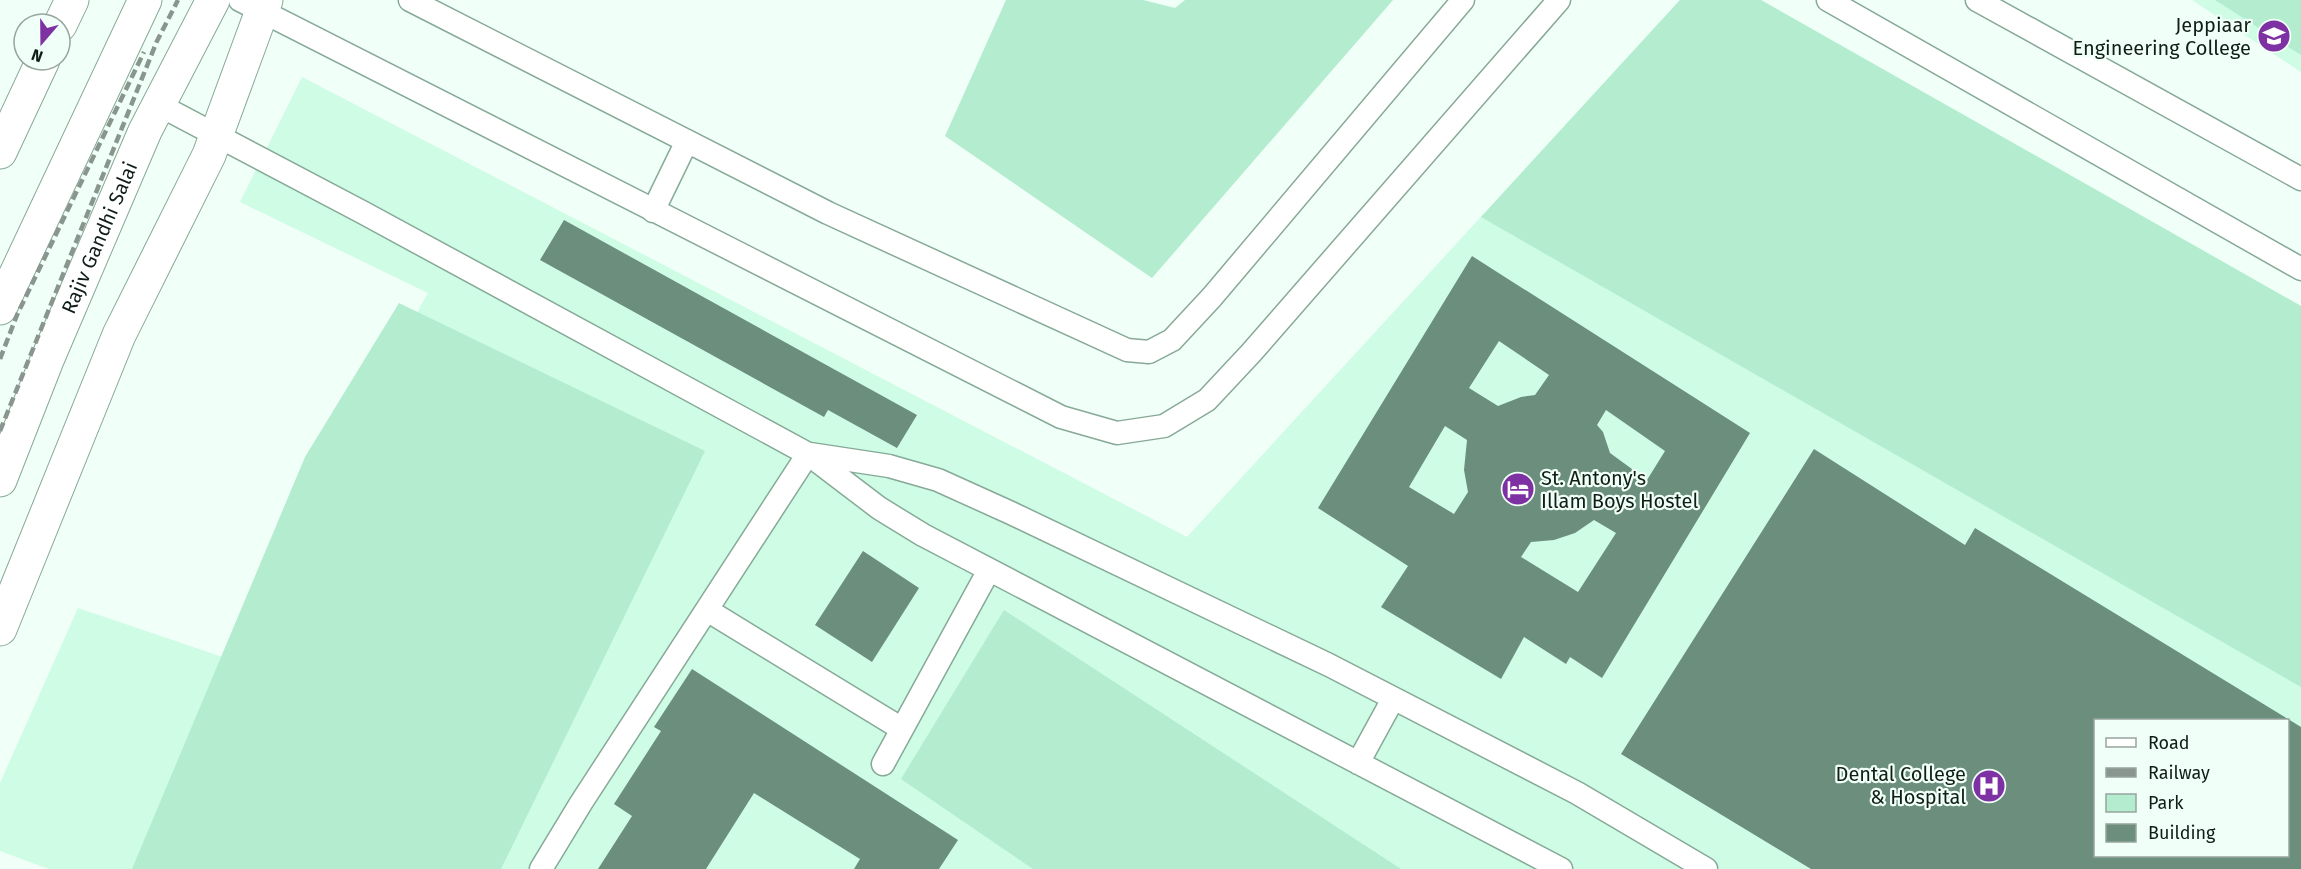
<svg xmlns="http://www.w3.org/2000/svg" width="2301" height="869" font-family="'Fira Sans',sans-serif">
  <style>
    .built { fill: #cefce5; fill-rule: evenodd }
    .green { fill: #b3eccf }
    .building { fill: #6c8e7d; fill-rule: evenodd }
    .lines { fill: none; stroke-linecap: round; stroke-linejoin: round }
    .service-casing { stroke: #87a998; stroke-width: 25 }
    .tertiary-casing { stroke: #87a998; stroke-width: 35 }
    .primary-casing { stroke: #87a998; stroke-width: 35 }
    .service { stroke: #fff; stroke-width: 22 }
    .tertiary { stroke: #fff; stroke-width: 33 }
    .primary { stroke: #fff; stroke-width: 33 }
    .rail { stroke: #88968f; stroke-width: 4.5; stroke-dasharray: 9 4.5; stroke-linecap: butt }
    .labels { text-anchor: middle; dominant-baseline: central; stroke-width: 4.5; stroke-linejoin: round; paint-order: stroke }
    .poi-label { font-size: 20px; fill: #111e18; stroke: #f0fff7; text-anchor: end }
    .street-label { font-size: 20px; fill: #111e18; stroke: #f0fff7 }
  </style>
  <rect width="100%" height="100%" fill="#f0fff7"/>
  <!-- built -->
  <path class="built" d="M1680,0H1761L2301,306V869H49L0,851V783L78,608L252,667L339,451L428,293L240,202L302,77L1187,537ZM2096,720H2288V856H2096Z
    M2192,0H2301V72Z"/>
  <!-- green -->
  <path class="green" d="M1006,0H1143L1175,8L1185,0H1393L1152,278L945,136Z
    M1680,0H1761L2301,306V687L1481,217Z
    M2215,0H2301V55Z
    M399,303L705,451L501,869H132L305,457Z
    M1004,610L1401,869H1033L901,779Z"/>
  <!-- building -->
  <path class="building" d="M564,220L917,415L897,448L828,410L824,417L540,260Z
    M1472,256L1750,433L1602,678L1570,657L1566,664L1524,637L1501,679L1381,607L1408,566L1318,508ZM1499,341L1549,375L1535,395L1521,397L1498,406L1469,388ZM1606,410L1665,451L1647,480L1610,453L1603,432L1597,425ZM1445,426L1467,440L1464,470L1468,492L1454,514L1409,487ZM1594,520L1616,533L1578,592L1521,557L1531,542L1554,540L1575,533Z
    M1814,449L1965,545L1975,528L2301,727V869H1811L1621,754ZM2096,720H2288V856H2096Z
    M863,551L919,588L872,662L815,625Z
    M692,669L958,840L939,869H854L860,859L754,793L706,869H598L632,816L614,804L661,731L654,727Z"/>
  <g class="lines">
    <defs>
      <path id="service" d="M240,0L1061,417L1117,433L1164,426L1207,400L1251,353L1559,0
        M410,0L828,213L1127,350L1149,352L1172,340L1212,297L1463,0
        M1828,0L2301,269
        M1977,0L2301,179
        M159,105L362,212L808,454L879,508L923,535L1561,869
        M653,211L687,141
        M810,454L889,466L938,480L1011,513L1329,665L1577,793L1706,869
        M707,610L902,729
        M1358,763L1393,699
        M883,764L989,570
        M541,869L581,803L808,454"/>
      <path id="tertiary" d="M60,25L72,0
        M0,152L43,60
        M0,629L119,335L209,155L266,0"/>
      <g id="primary">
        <path d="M0,308L145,0"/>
        <path id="s1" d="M0,480L47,360L145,131L213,0"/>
      </g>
    </defs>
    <!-- service casing -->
    <use href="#service" class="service-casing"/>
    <!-- tertiary casing -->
    <use href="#tertiary" class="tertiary-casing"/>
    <!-- primary casing -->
    <use href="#primary" class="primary-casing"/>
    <!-- service -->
    <use href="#service" class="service"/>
    <!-- tertiary -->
    <use href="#tertiary" class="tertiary"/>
    <!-- primary -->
    <use href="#primary" class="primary"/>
    <!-- rail -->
    <path class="rail" d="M0,359L17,315L144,52
      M0,431L157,41L178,0"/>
  </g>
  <!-- icons -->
  <defs>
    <symbol id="university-disc" viewBox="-11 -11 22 22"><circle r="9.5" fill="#7e31a2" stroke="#f0fff7"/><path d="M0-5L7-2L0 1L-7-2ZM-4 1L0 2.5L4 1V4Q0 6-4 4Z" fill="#fff"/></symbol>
    <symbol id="hotel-disc" viewBox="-11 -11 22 22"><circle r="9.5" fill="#7e31a2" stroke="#f0fff7"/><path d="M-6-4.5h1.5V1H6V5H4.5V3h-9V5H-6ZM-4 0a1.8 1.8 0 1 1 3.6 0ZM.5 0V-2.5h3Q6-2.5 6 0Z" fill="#fff"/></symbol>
    <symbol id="hospital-disc" viewBox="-11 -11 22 22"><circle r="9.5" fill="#7e31a2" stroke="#f0fff7"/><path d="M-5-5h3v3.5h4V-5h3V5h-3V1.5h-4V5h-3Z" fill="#fff"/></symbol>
  </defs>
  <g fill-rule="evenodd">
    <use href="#university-disc" x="2255" y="17" width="38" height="38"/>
    <use href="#hotel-disc" x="1499" y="470" width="38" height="38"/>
    <use href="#hospital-disc" x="1970" y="767" width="38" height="38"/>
  </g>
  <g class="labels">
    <!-- poi labels -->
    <g class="poi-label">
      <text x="2251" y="25">Jeppiaar<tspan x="2251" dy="23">Engineering College</tspan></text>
      <text x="1541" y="478" text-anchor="start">St. Antony's<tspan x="1541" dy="23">Illam Boys Hostel</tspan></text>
      <text x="1966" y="774">Dental College<tspan x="1966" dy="23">&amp; Hospital</tspan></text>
    </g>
    <!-- street labels -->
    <g class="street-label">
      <text stroke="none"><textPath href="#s1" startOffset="262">Rajiv Gandhi Salai</textPath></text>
    </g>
  </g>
  <!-- legend -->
  <rect x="2094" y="719" width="195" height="138" fill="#f0fff7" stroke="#97a59e" stroke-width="1.5"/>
  <rect x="2106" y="738" width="30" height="9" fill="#ffffff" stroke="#97a59e" stroke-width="1.5"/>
  <text x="2148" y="749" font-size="18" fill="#111e18">Road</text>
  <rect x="2106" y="768" width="30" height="9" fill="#88968f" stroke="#97a59e" stroke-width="1.5"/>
  <text x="2148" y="779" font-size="18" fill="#111e18">Railway</text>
  <rect x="2106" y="794" width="30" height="18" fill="#b3eccf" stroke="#97a59e" stroke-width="1.5"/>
  <text x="2148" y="809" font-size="18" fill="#111e18">Park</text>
  <rect x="2106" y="824" width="30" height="18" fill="#6c8e7d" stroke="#97a59e" stroke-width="1.5"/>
  <text x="2148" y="839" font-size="18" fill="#111e18">Building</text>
  <!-- north arrow -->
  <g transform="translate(42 42) rotate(200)"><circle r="28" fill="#f0fff7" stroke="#97a59e" stroke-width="1.5"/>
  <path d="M0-4.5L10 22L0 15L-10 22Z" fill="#7e31a2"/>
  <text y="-9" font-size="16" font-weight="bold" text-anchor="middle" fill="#111e18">N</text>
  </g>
</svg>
